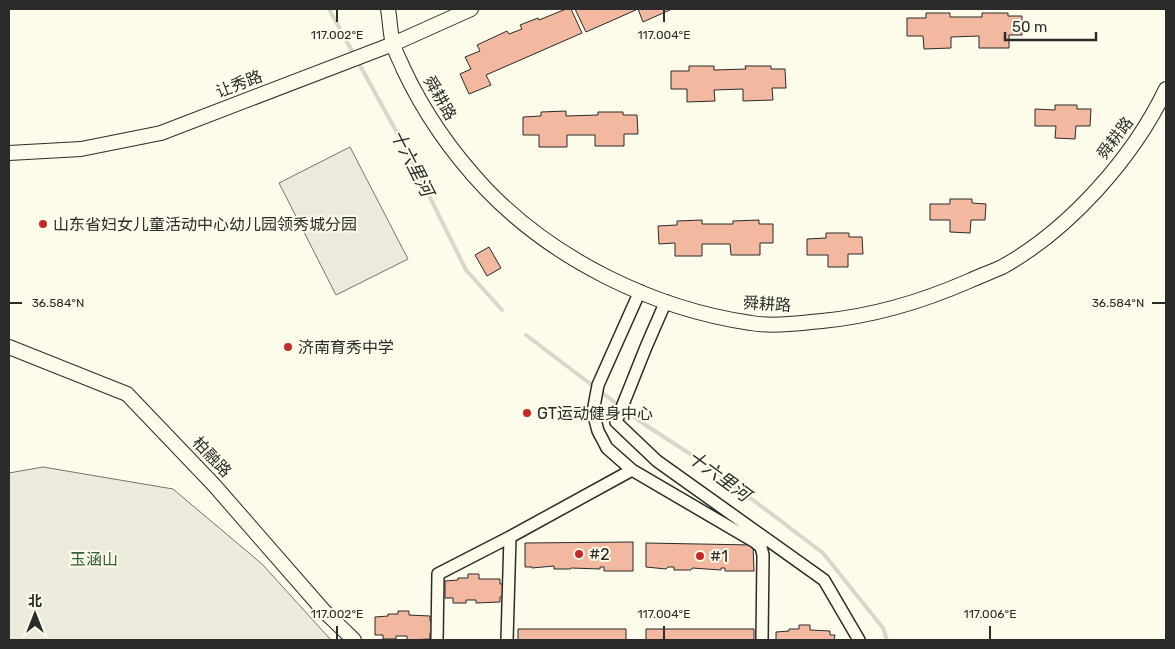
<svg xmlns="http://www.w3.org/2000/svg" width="1175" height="649" font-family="Rubik,'Noto Sans SC',sans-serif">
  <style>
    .green { fill: #ecebdb; stroke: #74746e }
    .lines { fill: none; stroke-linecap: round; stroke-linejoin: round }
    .stream { stroke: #d8d7c9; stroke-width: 4 }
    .building { fill: #f2b8a0; stroke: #2b2b2b }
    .minor-casing { stroke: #2b2b2b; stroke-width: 14 }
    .tertiary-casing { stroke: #2b2b2b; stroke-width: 16 }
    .minor { stroke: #fdfbea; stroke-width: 11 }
    .tertiary { stroke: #fdfbea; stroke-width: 14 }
    .ticks { fill: none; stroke: #2b2b2b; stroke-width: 2 }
    .poi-dot { fill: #c62828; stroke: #fdfbea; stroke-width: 2 }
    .labels { text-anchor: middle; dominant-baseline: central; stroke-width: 4; stroke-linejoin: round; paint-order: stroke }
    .street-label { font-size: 16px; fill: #2b2b2b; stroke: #fdfbea }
    .poi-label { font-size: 16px; fill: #2b2b2b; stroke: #fdfbea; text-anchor: start }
    .park-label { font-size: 16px; fill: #34623c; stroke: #fdfbea }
    .water-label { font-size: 18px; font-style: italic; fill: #2b2b2b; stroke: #fdfbea }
    .ticks-label { font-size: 12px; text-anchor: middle; fill: #2b2b2b; stroke: #fdfbea; stroke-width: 4; stroke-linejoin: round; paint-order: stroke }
  </style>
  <rect width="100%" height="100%" fill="#fdfbea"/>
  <!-- green -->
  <path class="green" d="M350,147L408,259L336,295L279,183Z
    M43,467L173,489L262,564L331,640H9V473Z"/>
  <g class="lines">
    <!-- stream -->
    <path class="stream" d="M329,9L407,151L466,270L502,310
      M526,335L638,420L707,465L823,553L883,628L887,640"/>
  </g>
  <!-- building -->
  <path class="building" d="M566,9H571L582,33L486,75L491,85L469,94L460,74L471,69L465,57L480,51L477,45L507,31L509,34L522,29L520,25L538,18L539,20Z
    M575,9H672L643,22L638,9L586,32Z
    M926,13H950V17H982V13H1008V16H1022V35H1009V48H979V36L951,37V48L924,49L923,36H907V18H926Z
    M689,66H714V70L746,69L745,66H771V69H785L786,88H772L773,100L743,101V89L714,90L715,101L687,102V89H671V71H689Z
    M1055,105H1077V109H1091L1090,126H1076L1075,139L1055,138L1056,126H1035V109L1055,110Z
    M566,111V116L598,115V112H623V115H637L638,134H624V146H595V135H567V147H539V135H523V117L541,116V112Z
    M950,199H972V203L986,204L985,220H971L970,233L950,232V220H930V204H950Z
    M702,220V224H733V221L759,220V224H773V243H760V255H731L730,244H702V256H675V243L659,244L658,226L677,225V221Z
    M826,233H849V237H862L863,254H848V267H828V255H807V239L826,238Z
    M489,247L501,268L487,276L475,255Z
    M633,542V571H604V567H600V569L571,568L570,569H554V566L532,568V567H525V543Z
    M646,543L753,545L754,571H725V568H721V570L692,568L691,570H674V567H668L666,569L646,567Z
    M468,574H479V579H500V584H504V597H500V602L476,603V600H466V603H453V598H445V581L458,580V578H468Z
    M398,611H409V615L430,616V621H434V633H430V639L407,640V636H396V639H383V635H375V617L388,616V614H398Z
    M799,625H810V630L830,631V635H835L834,640H776V632L789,631V629H799Z
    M518,629H626V640H518Z
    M646,629H754V640H646Z"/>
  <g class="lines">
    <defs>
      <path id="minor" d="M666,301L646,347L616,422L657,461L824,580L859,640
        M632,470L755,542L761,547L763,555L762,640
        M437,640L438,574L510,537
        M507,640L510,537L632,470L607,448L598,431L593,412L598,385L640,291"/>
      <path id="tertiary" d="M388,9C390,20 390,33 393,44C395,52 400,60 403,68C424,113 452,153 486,189C554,260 654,309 751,323C773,327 799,323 822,321C874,316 921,302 969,281C980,276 991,272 1002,267C1069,230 1133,158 1166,89
        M9,153L81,149L161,133L393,44L471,9
        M9,347L127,394L214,485L324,611L354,640"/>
    </defs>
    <!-- minor casing -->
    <use href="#minor" class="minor-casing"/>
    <!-- tertiary casing -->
    <use href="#tertiary" class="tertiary-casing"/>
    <!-- minor -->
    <use href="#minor" class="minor"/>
    <!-- tertiary -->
    <use href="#tertiary" class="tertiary"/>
  </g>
  <!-- ticks -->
  <path class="ticks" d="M337,10V22M664,10V22M10,303H22M1152,303H1165M337,626V639M664,626V639M990,626V639"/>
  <!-- markers -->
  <g class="poi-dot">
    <circle cx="43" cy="224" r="5"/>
    <circle cx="288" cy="347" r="5"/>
    <circle cx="527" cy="413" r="5"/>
    <circle cx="579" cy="554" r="5"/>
    <circle cx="700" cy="556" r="5"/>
  </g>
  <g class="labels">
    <!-- street labels -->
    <g class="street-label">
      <text transform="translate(239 84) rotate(-21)">让秀路</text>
      <text transform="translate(440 98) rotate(60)">舜耕路</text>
      <text transform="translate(1115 138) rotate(-53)">舜耕路</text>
      <text transform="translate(767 304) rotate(3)">舜耕路</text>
      <text transform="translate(212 457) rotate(47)">柏融路</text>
    </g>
    <!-- poi labels -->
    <g class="poi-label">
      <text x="53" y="224">山东省妇女儿童活动中心幼儿园领秀城分园</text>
      <text x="298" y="347">济南育秀中学</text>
      <text x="537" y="413">GT运动健身中心</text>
      <text x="589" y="554">#2</text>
      <text x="710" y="556">#1</text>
    </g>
    <!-- park labels -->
    <g class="park-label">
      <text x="94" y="559">玉涵山</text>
    </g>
    <!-- water labels -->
    <g class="water-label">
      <text transform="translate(412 163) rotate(63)">十六里河</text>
      <text transform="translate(719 476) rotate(36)">十六里河</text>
    </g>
  </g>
  <g class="ticks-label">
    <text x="337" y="39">117.002°E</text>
    <text x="664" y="39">117.004°E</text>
    <text x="58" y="307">36.584°N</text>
    <text x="1118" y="307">36.584°N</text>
    <text x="337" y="618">117.002°E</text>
    <text x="664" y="618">117.004°E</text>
    <text x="990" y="618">117.006°E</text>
  </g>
  <!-- border -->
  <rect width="1175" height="649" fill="none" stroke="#2b2b2b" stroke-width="20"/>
  <!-- north arrow -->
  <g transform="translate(35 614)" stroke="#fdfbea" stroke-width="4" paint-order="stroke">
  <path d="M0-4L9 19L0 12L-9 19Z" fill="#2b2b2b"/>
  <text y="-8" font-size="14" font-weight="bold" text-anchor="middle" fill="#2b2b2b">北</text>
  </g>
  <!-- scale -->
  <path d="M1005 32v8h91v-8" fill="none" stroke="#2b2b2b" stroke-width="2.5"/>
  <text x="1012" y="32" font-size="15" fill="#2b2b2b" stroke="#fdfbea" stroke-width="4" paint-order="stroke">50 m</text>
</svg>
